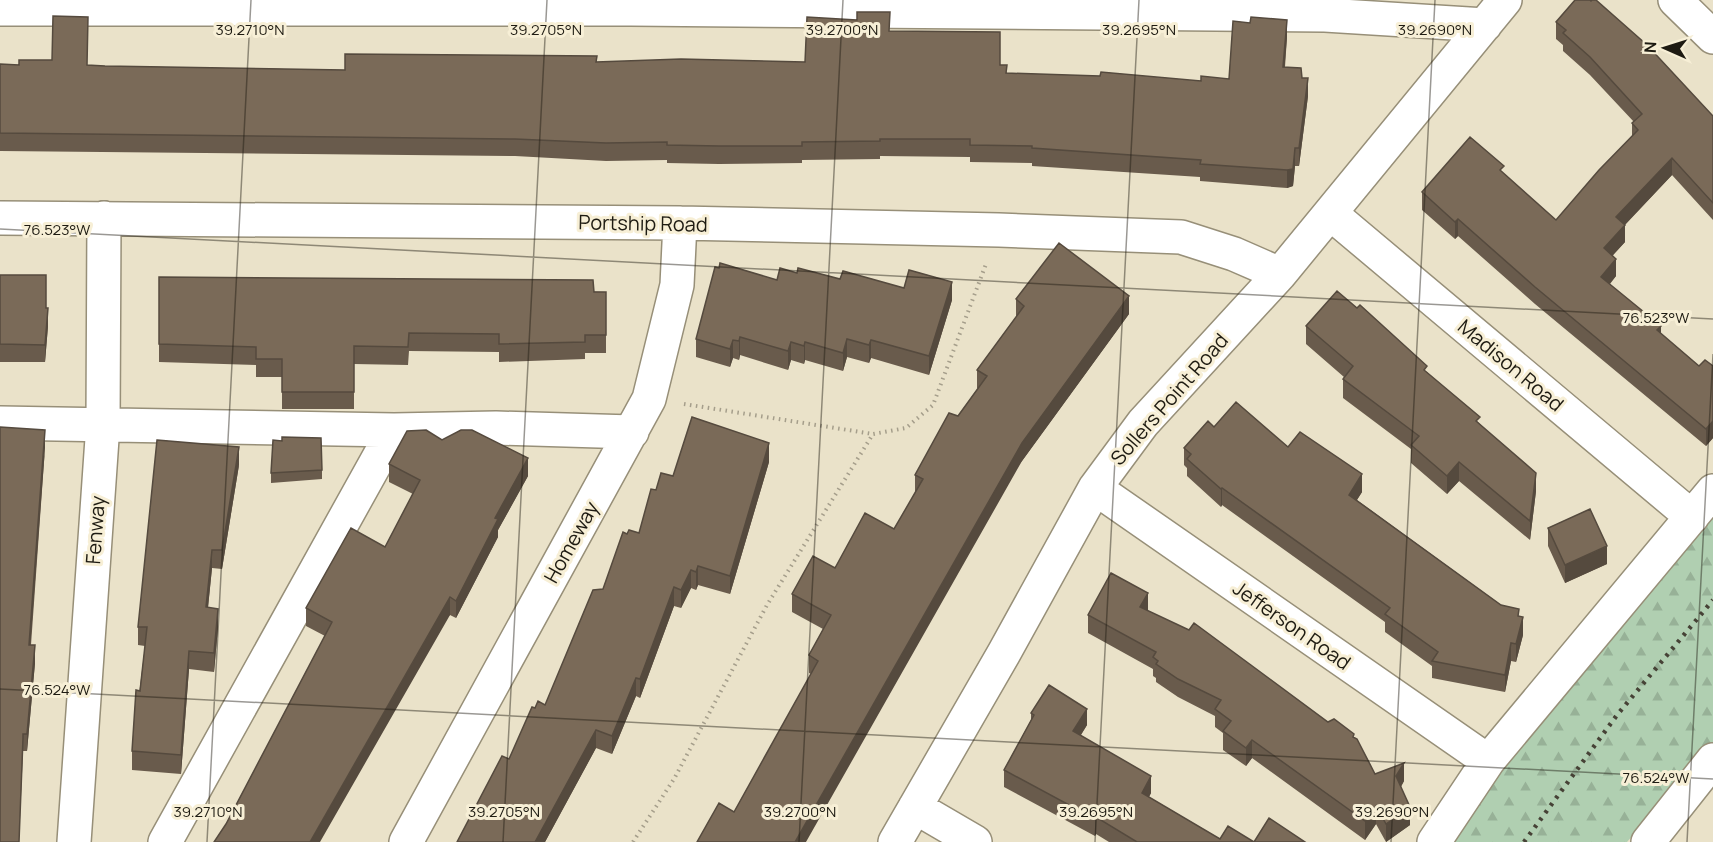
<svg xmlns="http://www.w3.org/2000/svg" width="1713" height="842" font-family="Manrope,sans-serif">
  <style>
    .forest { fill: url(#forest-firs) }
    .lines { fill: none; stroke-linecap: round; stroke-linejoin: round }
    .minor-casing { stroke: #978f78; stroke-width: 36 }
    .path { stroke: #a59e8b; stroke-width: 4; stroke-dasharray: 1.5 4.5; stroke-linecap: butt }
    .minor { stroke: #fff; stroke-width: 33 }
    .rail { stroke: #464236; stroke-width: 4.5; stroke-dasharray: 3 6; stroke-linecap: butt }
    .wall { fill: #695b4c }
    .shaded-wall { fill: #554a3e }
    .building { fill: #7a6a58; stroke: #554a3e; stroke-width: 1.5 }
    .ticks { fill: none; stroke: #1e1b12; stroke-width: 1.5; stroke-opacity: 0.45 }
    .labels { text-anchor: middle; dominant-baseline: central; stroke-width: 6; stroke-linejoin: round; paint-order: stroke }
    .street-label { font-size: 20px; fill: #1e1b12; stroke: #f7efd6 }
    .ticks-label { font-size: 15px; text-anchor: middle; fill: #1e1b12; stroke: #f7efd6; stroke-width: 6; stroke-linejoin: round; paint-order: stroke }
  </style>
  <defs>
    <pattern id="forest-firs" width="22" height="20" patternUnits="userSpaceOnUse" patternTransform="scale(1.5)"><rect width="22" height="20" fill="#b0cfb1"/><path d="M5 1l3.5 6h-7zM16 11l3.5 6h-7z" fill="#97b197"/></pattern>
  </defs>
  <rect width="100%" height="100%" fill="#eae2c9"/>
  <!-- forest -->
  <path class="forest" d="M1713,497V743L1627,842H1439Z"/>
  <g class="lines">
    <defs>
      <path id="minor" d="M1675,0L1713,37
        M0,9H631L1325,15L1485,25
        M1330,213L1692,517
        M0,218L680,223L999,230L1181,237L1234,254L1280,274
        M0,423L394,430
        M1095,488L1488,761
        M915,807L975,842
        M74,842L103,424L104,218
        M165,842L394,430L496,428L632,432
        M406,842L649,399L677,285L680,223
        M895,842L1004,653L1095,488L1143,423L1280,274L1505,0
        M1434,842L1488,761L1713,491
        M1648,842L1713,760"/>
    </defs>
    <!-- minor casing -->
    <use href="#minor" class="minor-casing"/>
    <!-- path -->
    <path class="path" d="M684,404L873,434
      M633,842L674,779L767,605L873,434L906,428L933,405L986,264"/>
    <!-- minor -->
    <use href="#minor" class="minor"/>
    <!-- rail -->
    <path class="rail" d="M1524,842L1617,715L1713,600"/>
  </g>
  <!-- wall -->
  <path class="wall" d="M1556,22L1713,116V220L1672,175L1625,225V242L1613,255L1616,276L1610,284L1661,334L1699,366H1713V438L1706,446L1535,304L1458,236L1455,239L1422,210V192L1504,174L1556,220L1632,136V123L1634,122L1590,75L1563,51V45L1556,39Z
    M890,31L1000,65L1007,73L1201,81L1229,79L1287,37L1285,67L1302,78L1308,96L1299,166H1295L1293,186L1287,188L1200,181V177L1032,166V163L970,162V157L880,156V159L802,160V163L719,164L667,163V160L606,161L515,156L0,151V64L19,65L52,60L88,65L105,66L345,70L596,62H805Z
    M797,273L904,288L952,300L929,375L871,358L869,363L847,357L843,371L805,360L804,364L791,360L788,370L740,355L739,360L733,358L730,367L696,357V339L777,280Z
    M0,275L46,308L48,326L45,362H0Z
    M159,277L606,292V353H585V359L499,362V352L409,351L408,365L354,364V409H282V377H256V365L159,362Z
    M1016,299L1129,314L1022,461L734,812L811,674L809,673V655L823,629L792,612V594L894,529L915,493V475L978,388H977V370L1016,317Z
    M1306,326L1427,372L1480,424L1536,491L1530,540L1459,481L1447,494L1411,463V449L1343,398V379L1344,377L1306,344Z
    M1214,427L1288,447L1362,492L1357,500L1501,605L1519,616L1523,635L1516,662L1511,661L1505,692L1432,678V666L1385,632V622L1222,505L1221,507L1187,476V468L1184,465V448Z
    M442,440L528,476L498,530V537L456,618L450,615L226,824L325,636L306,626V608L385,547L413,494L389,482V464Z
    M282,441L322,470V479L271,483V473Z
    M45,448L31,645L35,663L27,751H23L0,842Z
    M769,462L730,594L698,585L696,590L691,588L681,608L674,606L640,698L636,696L612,754L596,748L545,842H457L509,759L535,708L545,705L603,589L627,534L639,533L656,490L673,476Z
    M239,465L222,569L212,568L208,608L218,627L214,672L189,669L181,774L132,770V751L145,646L138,645V627Z
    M1548,528L1607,564L1565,583L1548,546Z
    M1148,611L1354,738L1375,774L1404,781L1401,787L1410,825L1386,842L1376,824L1365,840L1252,758L1246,766L1223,750V733L1215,727V716L1178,697L1156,682V678L1153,676V669L1088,633V615Z
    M1031,713L1087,725L1081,735L1151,793L1149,797L1220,839L1254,842H1305H1109L1096,834L1095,836L1004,787V770L1031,720Z"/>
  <!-- shaded-wall -->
  <path class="shaded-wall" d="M1287,20V37L1283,85V67Z
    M1308,78V96L1299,166V148Z
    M1295,148V166L1293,186L1287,188V170Z
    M1672,158V175L1616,234V217Z
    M1458,219V236L1455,239V222Z
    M1625,225V242L1604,265V248Z
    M1616,259V276L1601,294V277Z
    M952,282V300L929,375V356Z
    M1129,296V314L1022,461L806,842H795L1022,443Z
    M48,308V326L45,362V345Z
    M1661,326V343L1657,330Z
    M740,337V355L739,360V341Z
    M847,339V357L843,371V353Z
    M733,340V358L730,367V349Z
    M871,340V358L869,363V345Z
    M791,342V360L788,370V351Z
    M805,342V360L804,364V346Z
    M1713,421V438L1706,446V429Z
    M45,430V448L29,662V645Z
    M769,443V462L730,594V576Z
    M239,447V465L222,569V550Z
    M528,458V476L498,530V537L456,618V601L495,518Z
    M1459,462V481L1447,494V476Z
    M1536,473V491L1530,540V521Z
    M1362,474V492L1349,512V495Z
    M1222,488V505L1221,507V489Z
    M1607,546V564L1565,583V565Z
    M212,550V568L206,626V607Z
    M698,566V585L696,590V572Z
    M691,570V588L681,608V590Z
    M674,587V606L640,698V679Z
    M1148,593V612L1140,607Z
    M450,597V615L320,842H310Z
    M218,609V627L214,672V653Z
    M1523,617V635L1516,662V644Z
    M1511,643V661L1505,692V675Z
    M35,645V663L27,751V734Z
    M189,651V669L181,774V755Z
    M636,678V696L612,754V736Z
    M1087,709V725L1073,747V731Z
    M596,730V748L545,842H535Z
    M23,734V751L19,842L23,738Z
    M1252,740V758L1246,766V748Z
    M1404,763V781L1396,794V776Z
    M1151,776V793L1142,809V793Z
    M1376,806V824L1365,840V821Z
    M1410,807V825L1386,842V824Z
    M1096,817V834L1095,836V819Z"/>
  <!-- building -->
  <path class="building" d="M1575,0H1590L1591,1L1592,0H1596L1647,45L1713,116V203L1672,158L1616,217L1625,225L1604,248L1616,259L1601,277L1661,326L1657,330L1699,366L1705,360L1713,366V421L1706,429L1535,287L1458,219L1455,222L1422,192L1470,137L1504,166L1500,170L1556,220L1599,170L1638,130L1632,123L1642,114L1590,57L1563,33L1566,30L1556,22Z
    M857,12H890L889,31L1000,32V65H1007L1006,73L1100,76L1101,72L1201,81V76L1229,79L1233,21L1250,23L1251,17L1287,20L1283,67L1301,68L1302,78H1308L1299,148H1295L1293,169L1287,170L1200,164L1201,160L1032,148V146L970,145V139H880V141L802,142V146H719L667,145V142L606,143L515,139L0,133V64L19,65V60H52L53,16L88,17L87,65L105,66L345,70V54L597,56L596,62L681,59L805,62L807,17L857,20Z
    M1059,243L1129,296L1022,443L795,842H697L719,803L734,812L818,661L809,655L831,615L792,594L813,556L835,568L865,513L894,529L923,479L915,475L949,413L958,416L987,376L977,370L1024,306L1016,299Z
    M720,263L777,280L780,268L797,273L798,268L840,279L843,271L904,288L909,270L952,282L929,356L871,340L869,345L847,339L843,353L805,342L804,346L791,342L788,351L740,337L739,341L733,340L730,349L696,339L715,267L719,268Z
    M0,275H46V308H48L45,345L0,344Z
    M159,277L593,280L594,292H606V335H585V342L499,344V334L409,333L408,347L354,346V392H282V359H256V347L159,344Z
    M1337,291L1357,308L1360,305L1427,366L1424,370L1480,417L1476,421L1536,473L1530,521L1459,462L1447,476L1411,445L1419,436L1343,379L1353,366L1306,326Z
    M1236,402L1288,447L1300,432L1362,474L1349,495L1501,605L1519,609L1518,616L1523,617L1516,644L1511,643L1505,675L1432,661L1438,652L1385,614L1390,608L1222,488L1221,489L1187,459L1191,454L1184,448L1208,421L1214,427Z
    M692,417L769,443L730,576L698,566L696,572L691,570L681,590L674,587L640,679L636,678L612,736L596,730L535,842H457L502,756L509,759L532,707L535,708L538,701L545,705L593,590L603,589L623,532L627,534L629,530L639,533L651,489L656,490L661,473L673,476Z
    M0,427L45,430L29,645H35L27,734H23V738L19,842H0Z
    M426,430L442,440L461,430H472L528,458L495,518L498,519L456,601L450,597L310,842H214L226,824L332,622L306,608L351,528L385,547L420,480L389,464L407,431Z
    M282,437L321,438L322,470L271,473L273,440L282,441Z
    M157,440L239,447L222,550H212L206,607L218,609L214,653L189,651L181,755L132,751L136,690L140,691L147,627H138Z
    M1590,509L1607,546L1565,565L1548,528Z
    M1111,573L1148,593L1140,607L1189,630L1194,623L1328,722L1334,719L1354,734L1353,737L1357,739L1375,774L1404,763L1396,776L1410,807L1386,824L1376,806L1365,821L1252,740L1246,748L1223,731L1231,721L1215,709L1221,700L1178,679L1156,664L1158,661L1153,657L1156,652L1088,615Z
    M1049,685L1087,709L1073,731L1151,776L1142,793L1220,839L1228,826L1254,842L1269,818L1305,842H1137L1096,817L1095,819L1004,770L1034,715L1031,713Z"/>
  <!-- ticks -->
  <path class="ticks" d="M0,229L1713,319M0,689L1713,779M207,842L251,0M503,842L547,0M799,842L843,0M1095,842L1139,0M1391,842L1435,0M1687,842L1713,354"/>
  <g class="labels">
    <!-- street labels -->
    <g class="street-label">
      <text transform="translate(643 223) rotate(1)">Portship Road</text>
      <text transform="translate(1511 365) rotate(40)">Madison Road</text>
      <text transform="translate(1169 399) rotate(-49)">Sollers Point Road</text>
      <text transform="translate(95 530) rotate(-86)">Fenway</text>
      <text transform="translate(571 542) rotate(-61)">Homeway</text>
      <text transform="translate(1292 625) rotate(35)">Jefferson Road</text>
    </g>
  </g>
  <g class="ticks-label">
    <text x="250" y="35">39.2710°N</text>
    <text x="546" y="35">39.2705°N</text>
    <text x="842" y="35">39.2700°N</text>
    <text x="1139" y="35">39.2695°N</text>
    <text x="1435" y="35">39.2690°N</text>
    <text x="57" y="235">76.523°W</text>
    <text x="1656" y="323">76.523°W</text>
    <text x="57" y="695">76.524°W</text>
    <text x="1656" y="783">76.524°W</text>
    <text x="208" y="817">39.2710°N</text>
    <text x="504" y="817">39.2705°N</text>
    <text x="800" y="817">39.2700°N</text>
    <text x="1096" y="817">39.2695°N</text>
    <text x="1392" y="817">39.2690°N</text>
  </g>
  <!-- north arrow -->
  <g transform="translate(1665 48) rotate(273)" stroke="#f7efd6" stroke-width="4.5" paint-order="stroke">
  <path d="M0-4.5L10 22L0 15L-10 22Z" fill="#1e1b12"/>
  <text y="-9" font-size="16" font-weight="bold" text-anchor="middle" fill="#1e1b12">N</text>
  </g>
</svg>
